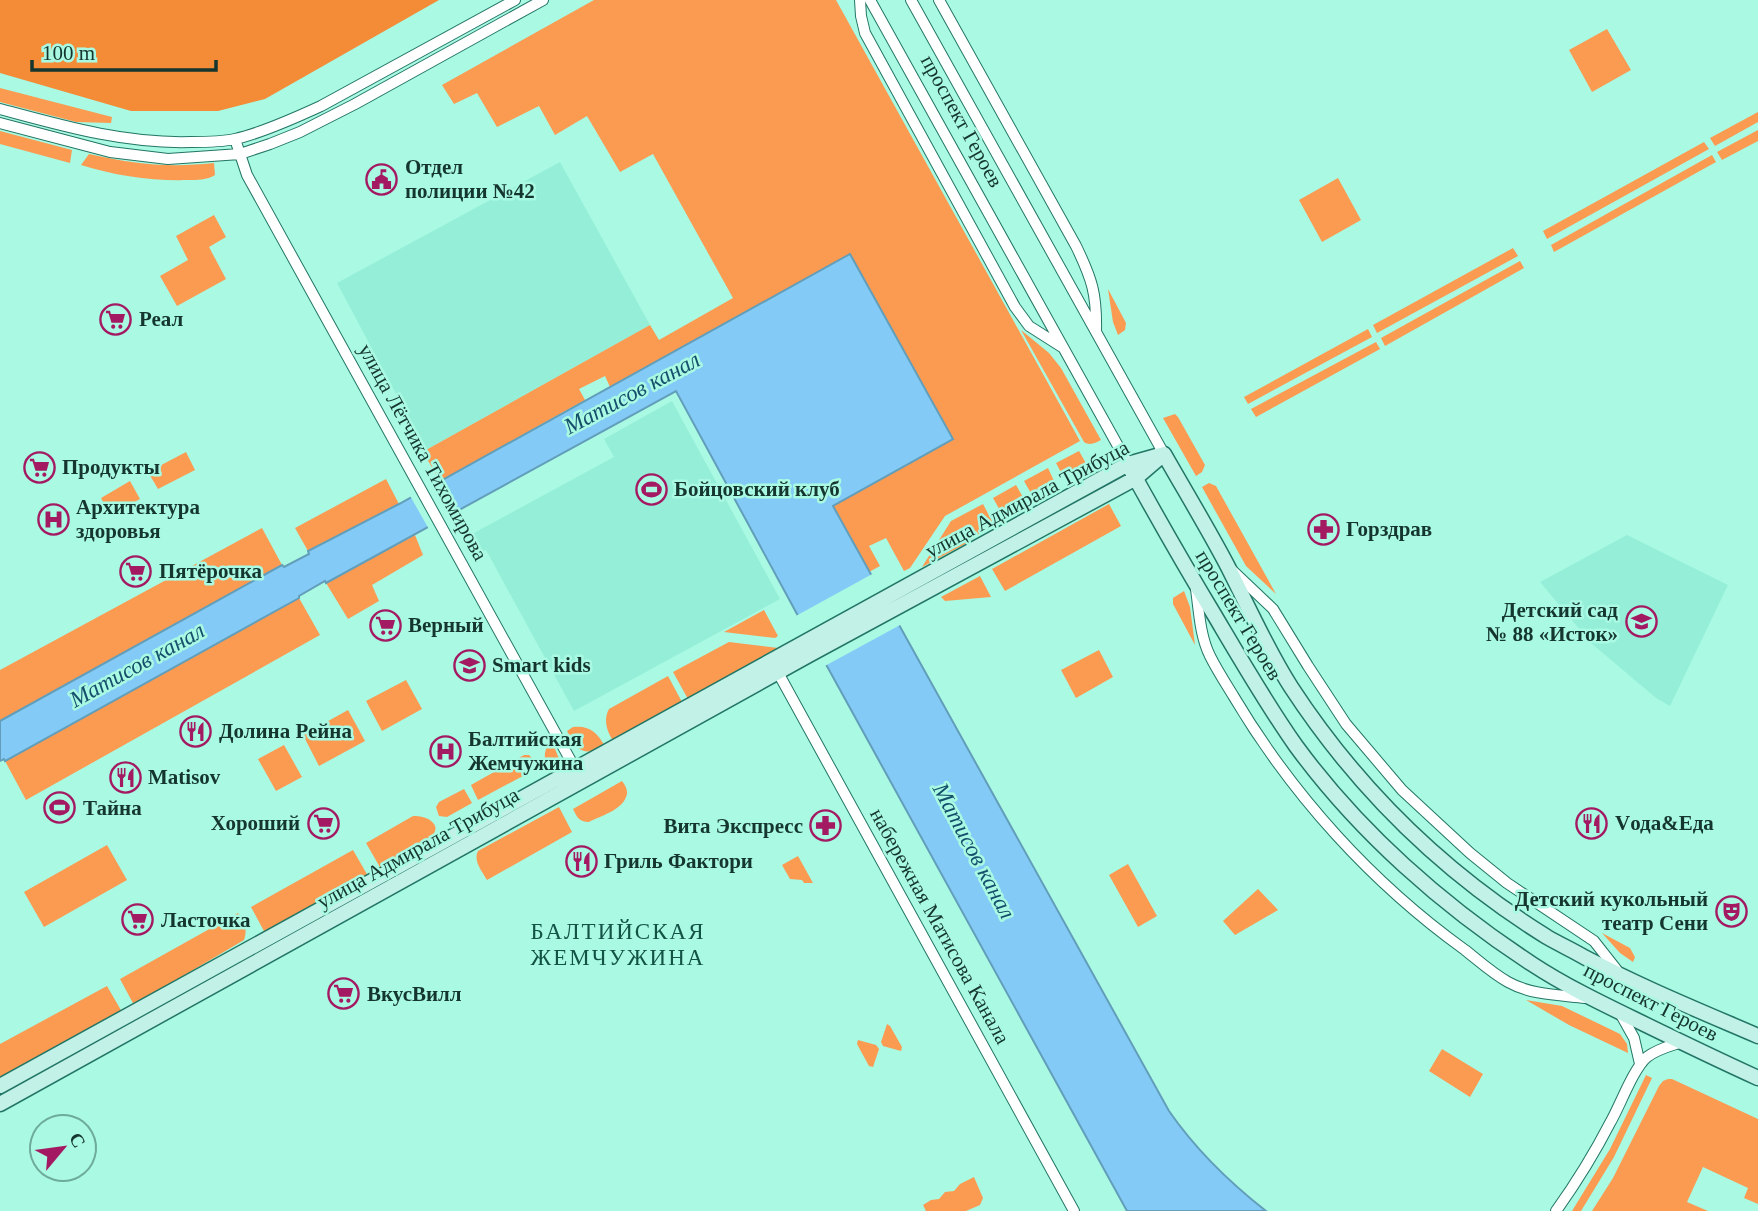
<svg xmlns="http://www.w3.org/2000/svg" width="1758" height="1211" font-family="'Times New Roman',serif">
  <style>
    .built { fill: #95efd8 }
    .green { fill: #fb9b52 }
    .forest { fill: #f38b37 }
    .water { fill: #83cbf6; stroke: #629eba; stroke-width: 2 }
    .pier { fill: #a9f9e3 }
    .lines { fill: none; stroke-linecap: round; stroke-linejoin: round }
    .street-casing { stroke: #237665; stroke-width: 12 }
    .secondary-casing { stroke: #237665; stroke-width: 17 }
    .street { stroke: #fff; stroke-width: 10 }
    .secondary { stroke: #c2f1e8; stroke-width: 14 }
    .labels { text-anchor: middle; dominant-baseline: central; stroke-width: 5; stroke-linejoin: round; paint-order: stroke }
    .street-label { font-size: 21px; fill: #15362e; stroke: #a9f9e3 }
    .poi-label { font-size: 21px; font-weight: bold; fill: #15362e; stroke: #a9f9e3; text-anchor: start }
    .water-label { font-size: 23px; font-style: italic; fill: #164f6c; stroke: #a9f9e3 }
    .neighbourhood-label { font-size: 23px; letter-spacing: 2px; fill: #135346; stroke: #a9f9e3 }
  </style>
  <rect width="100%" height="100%" fill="#a9f9e3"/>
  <!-- built -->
  <path class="built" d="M560,162L650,325L426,450L337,283Z
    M672,401L780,599L574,711L486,550L482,552L472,534L614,457L604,439Z
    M1627,535L1728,585L1670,706L1656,698L1591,643L1540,582Z"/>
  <!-- green -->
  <path class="green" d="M594,0H836L1080,441L945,516L910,568L904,571L886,538L869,546L880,566L869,572L833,506L850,254L610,387L605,376L579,389L585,400L440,481L424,454L426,450L650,325L659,340L733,298L653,154L620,172L587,116L555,135L539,106L497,127L477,93L454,104L442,85Z
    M1607,29L1631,70L1592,92L1569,50Z
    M0,88L112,117L111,123L76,122L0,102Z
    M1758,112V122L1715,146L1710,138Z
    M1758,130V141L1722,160L1717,152Z
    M0,131L72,150L70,163L0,144Z
    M1704,142L1709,149L1547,239L1543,231Z
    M89,154C135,164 167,168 214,163L215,175C207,180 197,180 188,180C151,181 116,176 81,165Z
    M1712,155L1716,162L1554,252L1551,245Z
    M1338,178L1361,220L1322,242L1299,200Z
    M214,215L226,237L209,247L226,279L177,306L160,276L188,260L176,236Z
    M1513,248L1518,256L1377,333L1373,325Z
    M1520,261L1524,268L1385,346L1381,338Z
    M1108,289L1126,323L1125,330L1118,335L1113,322Z
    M1368,329L1372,337L1248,404L1244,397Z
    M1021,330L1049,353L1061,368L1101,440C1095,443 1090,446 1084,442Z
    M1376,342L1380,349L1256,417L1251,409Z
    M1175,414L1178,417L1205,465L1202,472L1196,476L1163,418Z
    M1079,451L1087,465L1064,478L1056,463Z
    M186,452L195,470L158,489L148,472Z
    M1048,468L1055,483L1032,495L1024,481Z
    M386,479L399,504L308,551L295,528Z
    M130,481L140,499L110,515L101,498Z
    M1209,483L1216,486L1276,594L1246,566L1202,487Z
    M1016,485L1024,499L1001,512L993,498Z
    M983,504L993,523L967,543L922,567L951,521Z
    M1109,504L1121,526L1005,591L992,569Z
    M262,528L282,565L0,721V670Z
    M415,535L423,555L372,585L379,601L348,619L326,583Z
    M980,576L991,597L945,601L941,597Z
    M1184,591L1190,607L1195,645L1173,604V598Z
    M299,598L320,635L26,800L5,761Z
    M764,610L778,636L775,638L724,632Z
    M729,642L778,648L688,699L673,672Z
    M1099,650L1113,677L1076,698L1061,670Z
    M668,676L682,702L613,741C607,731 603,720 609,709Z
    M406,680L422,709L382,731L366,701Z
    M348,710L365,741L319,766L303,735Z
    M573,727C590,725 597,733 605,746C583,757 577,751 567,731Z
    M552,742L560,761L558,770L552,774C544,764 541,750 552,742Z
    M284,745L302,777L276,791L258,759Z
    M524,755H529L535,761L534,770L478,800L471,785Z
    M622,781C625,785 629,791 626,797C622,810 600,816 589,822C579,822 577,817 573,809Z
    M464,789L472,803L447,817L439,816L436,807L439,802Z
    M559,807L572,832L487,880C482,871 473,861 478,851Z
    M413,816C420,816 429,817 434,824C445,839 392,863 381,869L366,843Z
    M107,845L127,880L44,927L24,892Z
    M353,850L368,876L265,933L251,907Z
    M798,856L813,883H804L802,880L790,879L782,865Z
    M1128,864L1157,916L1138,927L1109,875Z
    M1258,889L1278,910L1235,935L1223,921Z
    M238,913C244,923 248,928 244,940L134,1005L120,979Z
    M1602,933L1630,948L1635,957L1633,962L1620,953Z
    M107,986L122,1012L0,1078V1044Z
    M1526,1000L1562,1006L1620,1034L1627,1044L1628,1053L1569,1025Z
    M887,1024L890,1026L902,1047L901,1051L883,1046L881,1042Z
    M858,1040L876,1045L879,1049L873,1067L869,1066L857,1044Z
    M1442,1049L1483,1074L1470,1097L1429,1071Z
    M1646,1075L1652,1078L1614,1157L1581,1211H1572L1610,1149Z
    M1668,1079H1672L1758,1119V1204L1744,1198L1748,1188L1703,1167L1687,1202L1708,1211H1592L1613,1178L1659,1086L1663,1081Z
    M974,1177L983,1198L980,1205L966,1211H926L923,1205L931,1200L939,1199L945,1192L954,1191L960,1184Z"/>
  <!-- forest -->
  <path class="forest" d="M0,0H439L265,99L218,111H131L0,73Z"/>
  <!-- water -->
  <path class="water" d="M850,254L953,439L833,506L1169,1111C1196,1150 1229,1182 1266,1211H1127L828,668L797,614L676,391L326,583L325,581L299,596V598L5,761L4,759L0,761V721L282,565L284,567L309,554L308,551L399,504Z"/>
  <!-- pier -->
  <path class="pier" d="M434,480L455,517L430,531L409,494Z
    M874,573L902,624L823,667L794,617Z"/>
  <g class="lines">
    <defs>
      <path id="street" d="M860,0L861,16L865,33L1015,307L1029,326L1062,347
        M870,0L1128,464
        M911,0L1164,454
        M939,0L1076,246C1092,279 1097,294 1096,332
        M0,109C63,126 125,144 191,142C206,142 221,142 235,139C262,133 295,118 321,106L515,0
        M0,123L110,152L168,159L240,154L270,144L300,132L355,104L543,0
        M235,139L247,175L577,772
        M1232,570L1273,609L1308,666L1346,724L1402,790L1470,853L1507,883L1594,941L1620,974
        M1196,589C1199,611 1200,636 1210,656C1217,670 1226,684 1234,697C1293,796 1372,883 1465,950C1479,961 1492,973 1508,982C1531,995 1559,995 1585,998
        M776,669L1074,1211
        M1620,1013L1634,1038L1640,1064
        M1556,1211C1576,1183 1594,1154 1610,1123C1620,1106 1633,1069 1647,1057C1657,1049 1670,1046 1682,1042"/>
      <path id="secondary" d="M1164,454C1185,491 1207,527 1227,565C1248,606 1266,648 1291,687C1357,788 1444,873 1547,937C1559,944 1572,950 1584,957C1641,987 1700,1011 1758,1036
        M1131,470C1158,519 1186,568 1215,616C1241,660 1267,705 1296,746C1359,832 1443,906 1532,964C1564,985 1599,1002 1634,1019C1675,1039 1716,1059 1758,1078
        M0,1086L1128,464L1160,455
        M0,1104L809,655L1136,478L1164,454"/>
    </defs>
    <!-- street casing -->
    <use href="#street" class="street-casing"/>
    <!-- secondary casing -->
    <use href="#secondary" class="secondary-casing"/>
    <!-- street -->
    <use href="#street" class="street"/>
    <!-- secondary -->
    <use href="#secondary" class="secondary"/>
  </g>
  <!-- icons -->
  <defs>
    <symbol id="civic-ring" viewBox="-11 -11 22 22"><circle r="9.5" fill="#a9f9e3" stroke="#a41a62" stroke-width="1.5"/><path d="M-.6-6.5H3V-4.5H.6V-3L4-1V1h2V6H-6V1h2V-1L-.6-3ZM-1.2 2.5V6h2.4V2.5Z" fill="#a41a62"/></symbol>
    <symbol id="supermarket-ring" viewBox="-11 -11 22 22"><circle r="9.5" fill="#a9f9e3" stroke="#a41a62" stroke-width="1.5"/><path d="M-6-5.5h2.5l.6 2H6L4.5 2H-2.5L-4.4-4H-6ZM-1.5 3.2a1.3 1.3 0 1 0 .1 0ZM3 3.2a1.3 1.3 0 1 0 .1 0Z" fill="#a41a62"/></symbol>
    <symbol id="stadium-ring" viewBox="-11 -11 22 22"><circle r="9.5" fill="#a9f9e3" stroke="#a41a62" stroke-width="1.5"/><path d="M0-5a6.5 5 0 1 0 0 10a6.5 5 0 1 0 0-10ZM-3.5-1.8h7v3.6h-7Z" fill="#a41a62"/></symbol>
    <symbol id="hospital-ring" viewBox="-11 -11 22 22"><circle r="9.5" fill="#a9f9e3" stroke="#a41a62" stroke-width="1.5"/><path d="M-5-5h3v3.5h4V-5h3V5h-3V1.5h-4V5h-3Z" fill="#a41a62"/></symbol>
    <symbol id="pharmacy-ring" viewBox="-11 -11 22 22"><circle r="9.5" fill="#a9f9e3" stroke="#a41a62" stroke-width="1.5"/><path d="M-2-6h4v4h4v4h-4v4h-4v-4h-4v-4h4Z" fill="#a41a62"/></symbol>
    <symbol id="school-ring" viewBox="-11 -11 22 22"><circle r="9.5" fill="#a9f9e3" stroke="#a41a62" stroke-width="1.5"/><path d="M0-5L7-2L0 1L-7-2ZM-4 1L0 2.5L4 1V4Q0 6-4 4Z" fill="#a41a62"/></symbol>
    <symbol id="restaurant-ring" viewBox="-11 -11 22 22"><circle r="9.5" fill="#a9f9e3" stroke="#a41a62" stroke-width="1.5"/><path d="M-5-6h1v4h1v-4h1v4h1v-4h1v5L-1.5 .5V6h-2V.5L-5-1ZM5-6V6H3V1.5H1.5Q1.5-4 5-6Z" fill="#a41a62"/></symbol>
    <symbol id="theatre-ring" viewBox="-11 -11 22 22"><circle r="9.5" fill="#a9f9e3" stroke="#a41a62" stroke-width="1.5"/><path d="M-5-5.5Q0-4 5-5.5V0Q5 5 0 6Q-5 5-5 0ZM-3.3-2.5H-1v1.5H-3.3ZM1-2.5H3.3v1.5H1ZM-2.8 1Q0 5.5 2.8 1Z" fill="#a41a62"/></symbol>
  </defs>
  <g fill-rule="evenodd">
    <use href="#civic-ring" x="364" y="162" width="35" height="35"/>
    <use href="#supermarket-ring" x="98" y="302" width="35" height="35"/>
    <use href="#supermarket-ring" x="22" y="450" width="35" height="35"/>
    <use href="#stadium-ring" x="634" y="472" width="35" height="35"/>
    <use href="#hospital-ring" x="36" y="502" width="35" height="35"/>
    <use href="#pharmacy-ring" x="1306" y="512" width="35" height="35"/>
    <use href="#supermarket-ring" x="118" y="554" width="35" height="35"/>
    <use href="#school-ring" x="1624" y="604" width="35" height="35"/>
    <use href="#supermarket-ring" x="368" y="608" width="35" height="35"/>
    <use href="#school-ring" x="452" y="648" width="35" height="35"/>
    <use href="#restaurant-ring" x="178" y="714" width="35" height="35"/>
    <use href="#hospital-ring" x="428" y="734" width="35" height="35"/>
    <use href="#restaurant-ring" x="108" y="760" width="35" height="35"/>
    <use href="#stadium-ring" x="42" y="790" width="35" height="35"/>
    <use href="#supermarket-ring" x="306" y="806" width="35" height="35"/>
    <use href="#restaurant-ring" x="1574" y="806" width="35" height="35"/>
    <use href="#pharmacy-ring" x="808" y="808" width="35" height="35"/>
    <use href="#restaurant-ring" x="564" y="844" width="35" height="35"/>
    <use href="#theatre-ring" x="1714" y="894" width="35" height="35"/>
    <use href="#supermarket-ring" x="120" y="902" width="35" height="35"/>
    <use href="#supermarket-ring" x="326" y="976" width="35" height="35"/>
  </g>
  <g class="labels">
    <!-- street labels -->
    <g class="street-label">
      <text transform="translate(962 121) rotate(61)">проспект Героев</text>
      <text transform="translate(423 452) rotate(61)">улица Лётчика Тихомирова</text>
      <text transform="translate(1027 499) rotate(-28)">улица Адмирала Трибуца</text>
      <text transform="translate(1239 615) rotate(59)">проспект Героев</text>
      <text transform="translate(418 848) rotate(-29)">улица Адмирала Трибуца</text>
      <text transform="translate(940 926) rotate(61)">набережная Матисова Канала</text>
      <text transform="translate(1651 1002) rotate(27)">проспект Героев</text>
    </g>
    <!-- poi labels -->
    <g class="poi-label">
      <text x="405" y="167">Отдел<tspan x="405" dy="24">полиции №42</tspan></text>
      <text x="139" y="319">Реал</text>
      <text x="62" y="467">Продукты</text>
      <text x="674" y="489">Бойцовский клуб</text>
      <text x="76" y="507">Архитектура<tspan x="76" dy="24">здоровья</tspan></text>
      <text x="1346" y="529">Горздрав</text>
      <text x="159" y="571">Пятёрочка</text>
      <text x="1618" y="610" text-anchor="end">Детский сад<tspan x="1618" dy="24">№ 88 «Исток»</tspan></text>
      <text x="408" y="625">Верный</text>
      <text x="492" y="665">Smart kids</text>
      <text x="219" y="731">Долина Рейна</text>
      <text x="468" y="739">Балтийская<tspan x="468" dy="24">Жемчужина</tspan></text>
      <text x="148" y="777">Matisov</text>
      <text x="83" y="808">Тайна</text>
      <text x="300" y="823" text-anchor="end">Хороший</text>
      <text x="1615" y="823">Vода&amp;Еда</text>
      <text x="803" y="826" text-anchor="end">Вита Экспресс</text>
      <text x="604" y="861">Гриль Фактори</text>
      <text x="1708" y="899" text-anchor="end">Детский кукольный<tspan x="1708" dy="24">театр Сени</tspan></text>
      <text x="161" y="920">Ласточка</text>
      <text x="367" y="994">ВкусВилл</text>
    </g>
    <!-- water labels -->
    <g class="water-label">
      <text transform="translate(632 393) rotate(-28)">Матисов канал</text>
      <text transform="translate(137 665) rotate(-29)">Матисов канал</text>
      <text transform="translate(974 851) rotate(62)">Матисов канал</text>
    </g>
    <!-- neighbourhood labels -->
    <g class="neighbourhood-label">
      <text x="618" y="931">БАЛТИЙСКАЯ<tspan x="618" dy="26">ЖЕМЧУЖИНА</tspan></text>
    </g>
  </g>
  <!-- north arrow -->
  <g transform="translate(63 1148) rotate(61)"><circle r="33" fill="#a9f9e3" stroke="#6eab9b" stroke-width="2"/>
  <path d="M0-5L12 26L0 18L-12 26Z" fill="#a41a62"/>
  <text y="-10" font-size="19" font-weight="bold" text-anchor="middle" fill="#15362e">С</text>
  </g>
  <!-- scale -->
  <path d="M32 60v10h184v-10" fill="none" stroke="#15362e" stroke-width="3.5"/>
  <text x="42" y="60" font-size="21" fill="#15362e" stroke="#a9f9e3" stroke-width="5" paint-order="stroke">100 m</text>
</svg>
